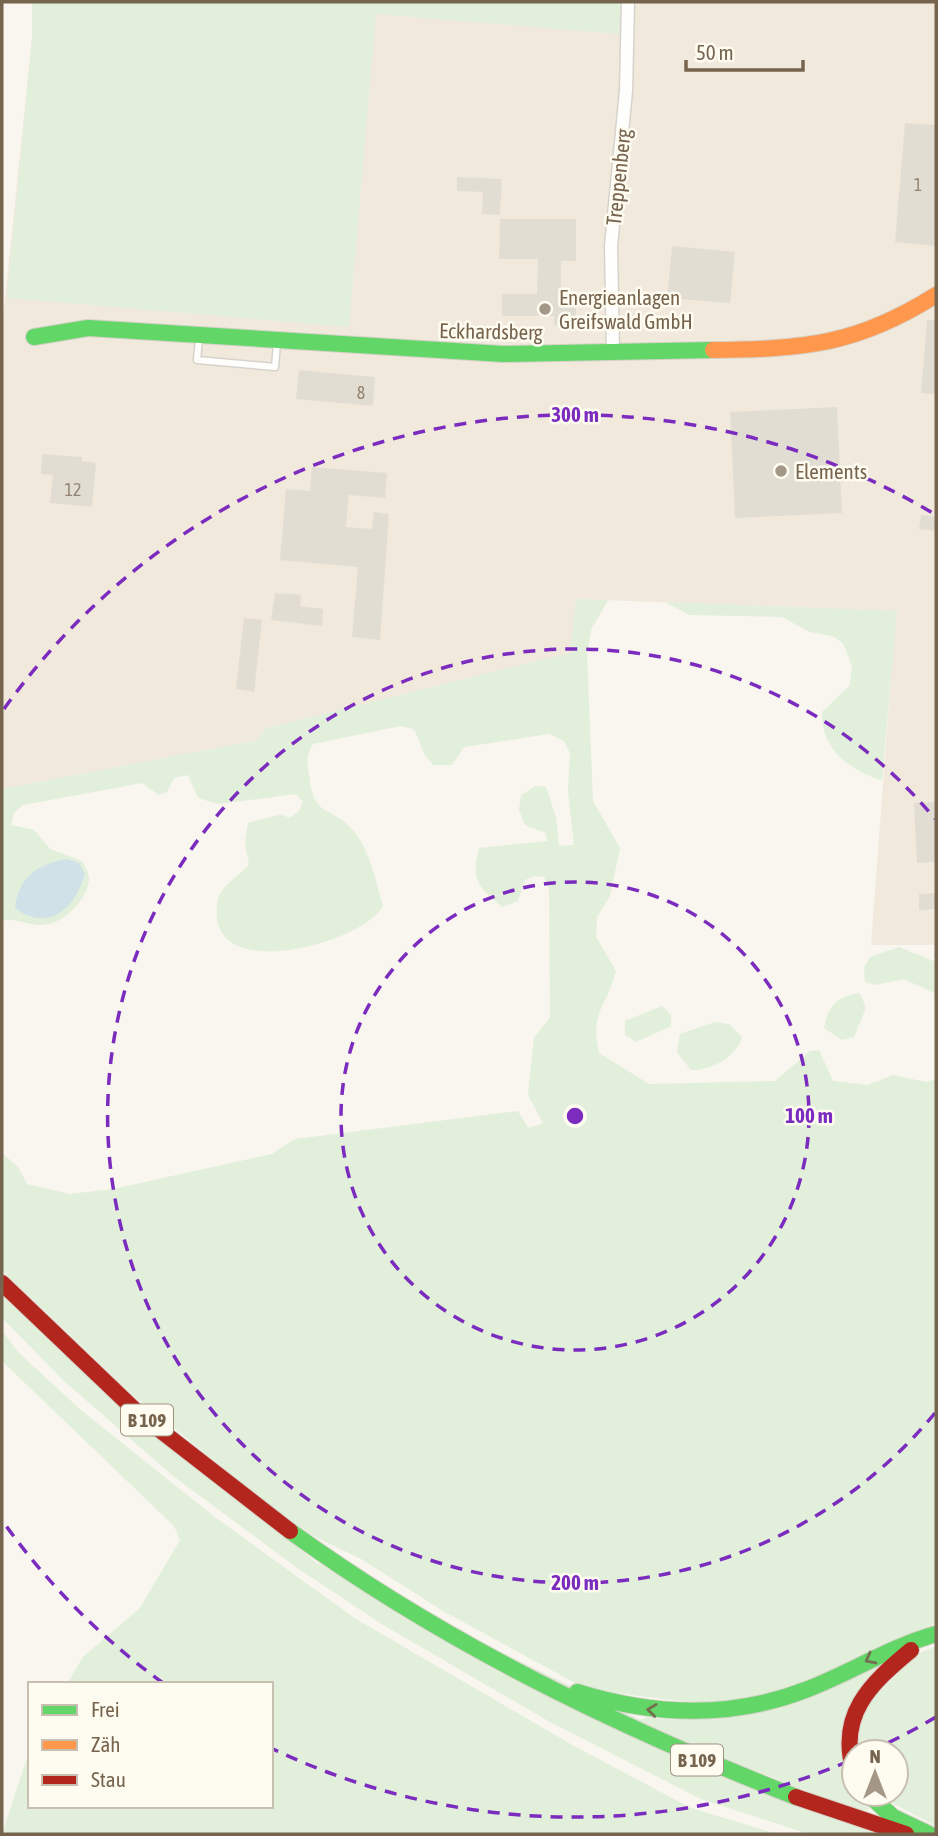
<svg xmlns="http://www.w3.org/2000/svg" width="938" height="1836" font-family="'Asap Condensed',sans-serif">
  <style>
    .commercial { fill: #f2e9dd }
    .green { fill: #e2efda }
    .water { fill: #d0e2e8 }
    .building { fill: #e2ddd3 }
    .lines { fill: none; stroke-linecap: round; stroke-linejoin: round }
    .lane-casing { stroke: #d7d3cc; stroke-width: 9 }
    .street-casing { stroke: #d7d3cc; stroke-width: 15 }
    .fast-casing { stroke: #d6d2c9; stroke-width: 18 }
    .slow-casing { stroke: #d6d2c9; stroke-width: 18 }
    .jam-casing { stroke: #d6d2c9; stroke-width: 18 }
    .lane { stroke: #fefefc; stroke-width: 6 }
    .street { stroke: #fefefc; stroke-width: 12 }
    .fast { stroke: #63d668; stroke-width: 16 }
    .slow { stroke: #ff974d; stroke-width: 16 }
    .jam { stroke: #b3261e; stroke-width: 16 }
    .oneway { stroke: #756f51 }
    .ring { fill: none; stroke: #7b2cbf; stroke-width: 3.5; stroke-dasharray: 12 9 }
    .poi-dot { fill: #a49786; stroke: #fefcf1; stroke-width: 2.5 }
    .labels { text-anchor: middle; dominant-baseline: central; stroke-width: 5; stroke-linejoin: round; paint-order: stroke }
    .number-label { font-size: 18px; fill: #948572 }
    .shield { fill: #fefcf1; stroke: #a0927f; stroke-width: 2 }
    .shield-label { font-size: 19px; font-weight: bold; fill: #77644e }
    .street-label { font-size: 21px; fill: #77644e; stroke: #fefcf1 }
    .poi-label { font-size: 21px; fill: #77644e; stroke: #fefcf1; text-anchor: start }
    .centre { fill: #7b2cbf; stroke: #fefcf1; stroke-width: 3.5 }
    .ring-label { font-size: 21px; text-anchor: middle; font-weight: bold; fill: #7b2cbf; stroke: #fefcf1; stroke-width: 5; stroke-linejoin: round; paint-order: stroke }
  </style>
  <rect width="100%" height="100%" fill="#f8f6ee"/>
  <!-- commercial -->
  <path class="commercial" d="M32,2H936V945H871L896,611L577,599L571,653L266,728L258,740L2,789V327L32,39Z"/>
  <!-- green -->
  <path class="green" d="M32,2H621L619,34L376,14L349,327L7,298L32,39Z
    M576,599L608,600L591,630L587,653L593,801L620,848L610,896L597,917L596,937L616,971C607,1007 589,1012 599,1053L649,1084L775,1081L810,1051L819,1050L833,1081L868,1085L893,1075L926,1082L936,1079V1623L837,1669L725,1706L588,1690L443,1611L361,1559L312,1535L272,1507L132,1394L2,1270V1153L18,1167L27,1184L69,1194L113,1189L272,1154L295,1139L518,1111L528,1128L543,1123L528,1095L534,1038L550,1017L549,888L544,877L534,876L525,880L518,901L502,907C478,886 471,881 479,848L547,841L546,833L525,825L519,810L521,795L536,786L546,787L556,817L559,846L574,845L568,791L570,753L564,741L549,734L464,747L452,765H433L425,755L414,729L401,726L313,744C306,755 307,761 309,774C313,819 331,805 353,830C370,850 376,882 383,906C363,942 224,981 217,918C216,910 217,899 221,892C228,882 240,874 249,865L245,842L248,823L281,814L289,818L299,811L303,802L296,794L218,804L198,798L188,775L174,778L167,792L159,795L142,783L23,805L14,813L11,825L34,830L50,849L82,861C85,866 88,872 89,877C90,898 62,926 41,925C27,925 15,917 2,921V789L258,740L266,728L570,653Z
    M665,602L897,611L882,781C849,769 821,750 822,712L850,685L852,666L843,643L832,636L810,632L782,617L689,615Z
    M899,947L936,962V994L904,979L875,985L865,982L864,968L870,957Z
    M860,993L866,1008L854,1037L842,1040L824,1028C829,1005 836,997 860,993Z
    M662,1006L671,1015V1026L636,1042L625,1035V1021Z
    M715,1022L729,1024L742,1037C737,1057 710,1071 691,1070L677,1052L680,1034Z
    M2,1296L315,1562L876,1834H809L701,1799L550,1722L385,1626L297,1568L172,1475L64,1381L2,1318Z
    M2,1330L17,1351L82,1411L216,1518L356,1619L574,1746L691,1808L777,1834H2L30,1749V1806H271V1684H67L83,1657L140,1608L180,1540L174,1526L2,1361Z
    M936,1646V1826L875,1794H896V1752H856L862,1709L918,1654Z
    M888,1656L860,1688L854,1794H861L872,1807L862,1813L635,1723L647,1717L664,1719Z"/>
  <!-- water -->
  <path class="water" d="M67,859L79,863L85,874C75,909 48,933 15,908C18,878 37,864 67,859Z"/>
  <!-- building -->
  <path class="building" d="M905,123L936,125V246L895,242Z
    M457,177L502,179L500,215L482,214L483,192L457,191Z
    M500,219H576V261H561V300L576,301V325H554V316H502V294H537L538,259H499Z
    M672,246L735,252L730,303L667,298Z
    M927,320H936V394L921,393Z
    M299,370L375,377L373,406L296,399Z
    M837,407L842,513L735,518L730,412Z
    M42,454L82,457V461L96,463L92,507L50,503L53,475L41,474Z
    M312,467L387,473L385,498L349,495L346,527L372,529L374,512L389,514L380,640L352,637L358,567L280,560L286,489L310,491Z
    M921,515L936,517V531L919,529Z
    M275,593L301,595L300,606L323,609L322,626L271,620Z
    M244,618L262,620L254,692L236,689Z
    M936,802V862L917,863L914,803Z
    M936,893V909L919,910V894Z"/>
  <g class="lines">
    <defs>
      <path id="lane" d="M199,339L197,360L275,367L277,343"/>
      <path id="street" d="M613,353L611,246L626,91L628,2"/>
      <path id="fast" d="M34,337L88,328L503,354L713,350
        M290,1531C446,1644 618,1727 796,1797
        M577,1692C654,1716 732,1719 808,1689C852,1672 890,1647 936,1634
        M868,1794L893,1817L929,1834"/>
      <path id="slow" d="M713,350C804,349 857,345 936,295"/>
      <path id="jam" d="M2,1283L138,1413L290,1531
        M854,1772C837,1715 870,1684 911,1650
        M796,1797L906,1834"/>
    </defs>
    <!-- lane casing -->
    <use href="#lane" class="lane-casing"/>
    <!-- street casing -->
    <use href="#street" class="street-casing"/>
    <!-- fast casing -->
    <use href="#fast" class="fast-casing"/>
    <!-- slow casing -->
    <use href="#slow" class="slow-casing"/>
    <!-- jam casing -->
    <use href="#jam" class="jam-casing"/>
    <!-- lane -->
    <use href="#lane" class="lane"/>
    <!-- street -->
    <use href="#street" class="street"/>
    <!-- fast -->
    <use href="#fast" class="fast"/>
    <!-- slow -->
    <use href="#slow" class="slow"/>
    <!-- jam -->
    <use href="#jam" class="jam"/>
  </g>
  <!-- one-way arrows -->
  <defs><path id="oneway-chevron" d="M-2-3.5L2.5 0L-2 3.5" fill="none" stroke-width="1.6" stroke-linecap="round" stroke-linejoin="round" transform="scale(1.75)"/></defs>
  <g class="oneway">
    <use href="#oneway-chevron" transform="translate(870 1659) rotate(152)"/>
    <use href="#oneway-chevron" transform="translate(652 1710) rotate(-173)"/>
  </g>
  <!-- distance rings -->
  <g class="ring">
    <circle cx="575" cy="1116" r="234"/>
    <path d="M935 1413A467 467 0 1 1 935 819"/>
    <path d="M936 1717A701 701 0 0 1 871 1751M849 1761A701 701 0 0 1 273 1749M163 1683A701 701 0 0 1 4 1523M4 709A701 701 0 0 1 936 515"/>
  </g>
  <!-- markers -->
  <g class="poi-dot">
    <circle cx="545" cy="309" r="7"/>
    <circle cx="781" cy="471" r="7"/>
  </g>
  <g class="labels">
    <!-- number labels -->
    <g class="number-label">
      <text x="918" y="184">1</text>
      <text x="361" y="392">8</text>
      <text x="73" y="489">12</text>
    </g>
    <!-- shield labels -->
    <g class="shield">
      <rect x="121" y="1404.5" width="52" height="31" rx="5"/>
      <rect x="671" y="1744.5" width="52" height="31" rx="5"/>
    </g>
    <g class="shield-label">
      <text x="147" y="1420">B 109</text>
      <text x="697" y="1760">B 109</text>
    </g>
    <!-- street labels -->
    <g class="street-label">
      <text transform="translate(618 177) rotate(-84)">Treppenberg</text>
      <text transform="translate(491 331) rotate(1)">Eckhardsberg</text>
    </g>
    <!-- poi labels -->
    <g class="poi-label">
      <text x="559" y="297">Energieanlagen<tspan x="559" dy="24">Greifswald GmbH</tspan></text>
      <text x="795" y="471">Elements</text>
    </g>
  </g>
  <circle cx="575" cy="1116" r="10" class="centre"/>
  <g class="ring-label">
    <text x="575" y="422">300 m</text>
    <text x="809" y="1123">100 m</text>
    <text x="575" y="1590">200 m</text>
  </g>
  <!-- border -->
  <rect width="938" height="1836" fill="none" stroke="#77644e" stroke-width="7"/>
  <!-- legend -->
  <rect x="28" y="1682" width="245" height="126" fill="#fefcf1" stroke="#c8bfb0" stroke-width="2"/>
  <rect x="42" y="1705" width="35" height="10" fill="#63d668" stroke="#c8bfb0" stroke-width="2"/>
  <text x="91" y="1717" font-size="21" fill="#77644e">Frei</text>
  <rect x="42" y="1740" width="35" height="10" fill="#ff974d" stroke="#c8bfb0" stroke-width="2"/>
  <text x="91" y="1752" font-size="21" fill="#77644e">Zäh</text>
  <rect x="42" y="1775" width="35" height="10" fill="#b3261e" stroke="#c8bfb0" stroke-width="2"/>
  <text x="91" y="1787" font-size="21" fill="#77644e">Stau</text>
  <!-- north arrow -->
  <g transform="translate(875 1773)"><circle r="33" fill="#fefcf1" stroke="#c8bfb0" stroke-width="2"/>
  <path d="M0-5L12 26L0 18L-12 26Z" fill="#a49786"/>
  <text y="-10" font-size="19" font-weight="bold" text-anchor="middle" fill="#77644e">N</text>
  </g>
  <!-- scale -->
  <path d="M686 60v10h117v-10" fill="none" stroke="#77644e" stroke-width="3.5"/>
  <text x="696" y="60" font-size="21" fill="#77644e" stroke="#fefcf1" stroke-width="5" paint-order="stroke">50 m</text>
</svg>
